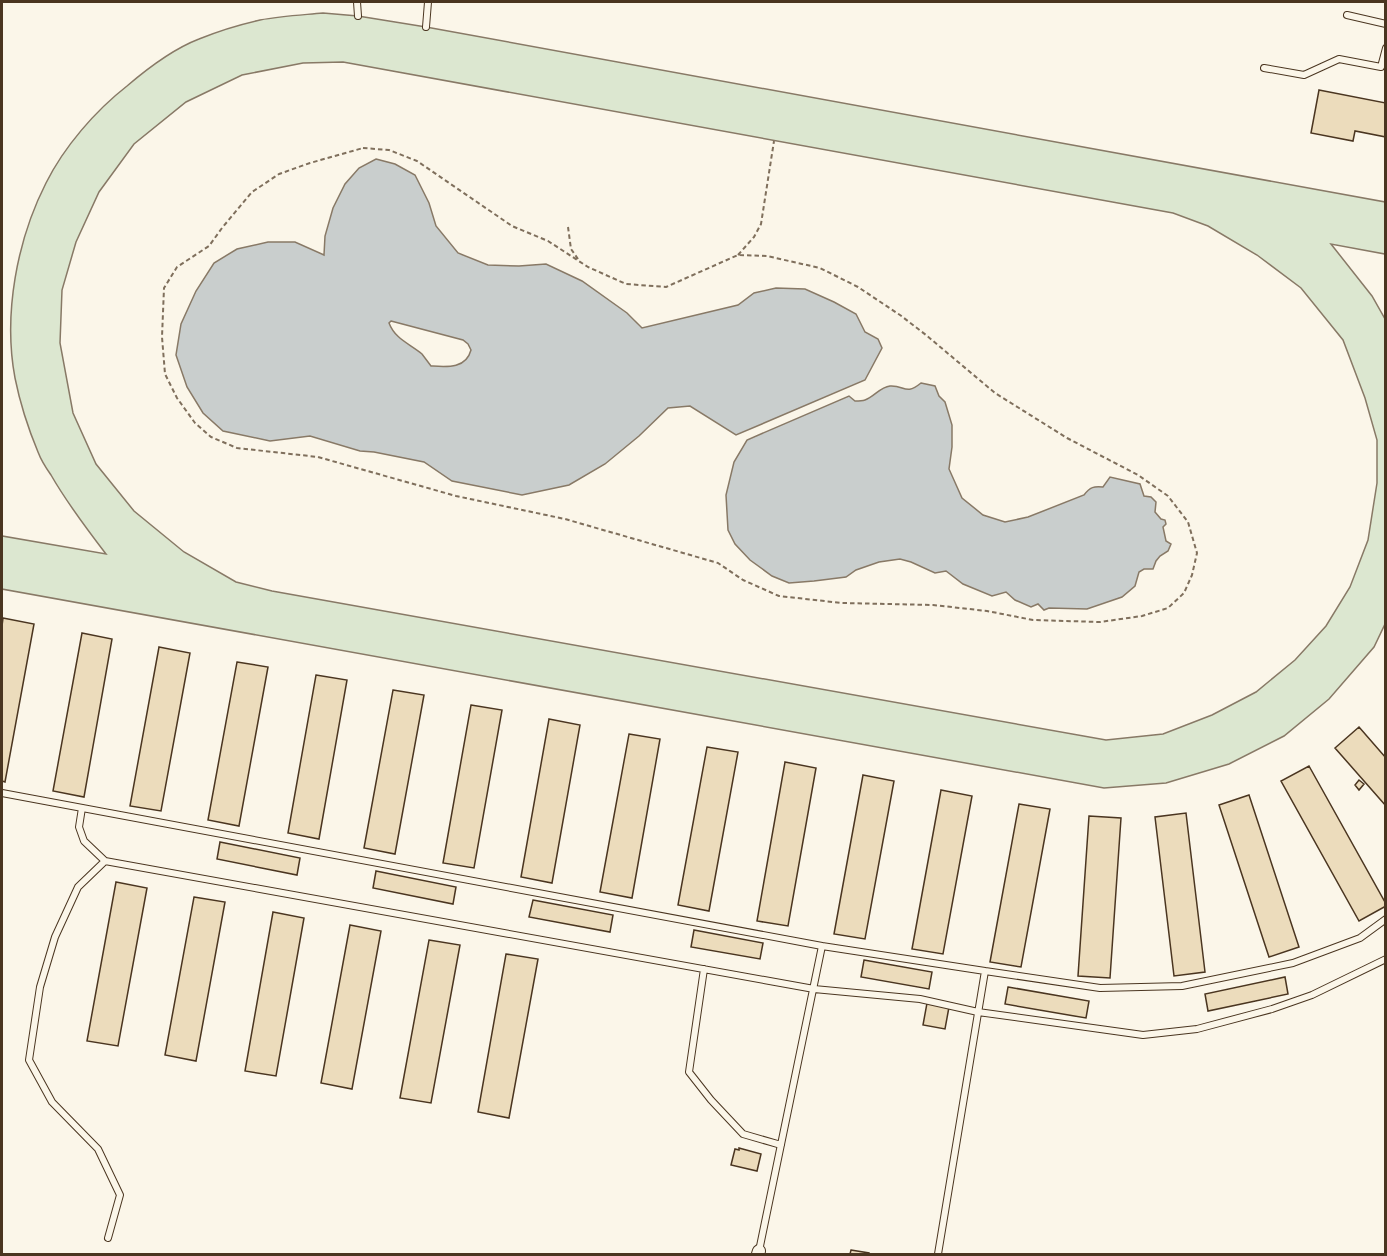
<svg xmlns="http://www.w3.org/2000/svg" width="1387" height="1256" font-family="'Noto Sans',sans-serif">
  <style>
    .pitch { fill: #dce7d0; stroke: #887966; stroke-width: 1.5; fill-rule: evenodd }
    .water { fill: #c9cecd; stroke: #887966; stroke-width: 1.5; fill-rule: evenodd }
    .building { fill: #ecdcbc; stroke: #4a3520; stroke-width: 1.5 }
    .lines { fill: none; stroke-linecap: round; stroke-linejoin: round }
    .service-casing { stroke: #4a3520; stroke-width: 8 }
    .minor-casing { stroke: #4a3520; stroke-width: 14 }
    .path { stroke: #7f6f5c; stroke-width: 2; stroke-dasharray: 4.5 3; stroke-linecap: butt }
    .service { stroke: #fbf6e9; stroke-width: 6 }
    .minor { stroke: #fbf6e9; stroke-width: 12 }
  </style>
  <rect width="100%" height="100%" fill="#fbf6e9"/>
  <!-- pitch -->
  <path class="pitch" d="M323,13L358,16L426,27L1385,202V254L1331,244L1372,296L1385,319V624L1374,647L1329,699L1284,736L1229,764L1166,783L1104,788L2,589V536L106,554C86,528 67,503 51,475C46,468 41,460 38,452C28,428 20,403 15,378C3,314 17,240 46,183C64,147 95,111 127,86C148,68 173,49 199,39C216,32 242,24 260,20C281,16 302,15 323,13ZM343,62L1173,213L1208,226L1257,255L1301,288L1343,340L1365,398L1377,440V483L1368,540L1350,587L1326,626L1295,660L1256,692L1212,715L1163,734L1106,740L272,591L236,582L184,552L134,511L96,464L73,413L60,343L62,290L76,242L99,192L134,144L186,102L242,75L303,63Z"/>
  <!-- water -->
  <path class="water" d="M376,159L395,164L415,175L429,203L436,226L458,253L488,265L519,266L546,264L582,281L627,313L642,328L738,305L754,293L776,288L805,289L834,302L856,314L865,332L878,339L882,348L865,380L736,435L690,406L668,408L639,436L605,464L569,485L522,495L452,481L424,462L374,452L360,451L310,436L270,441L223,431L203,413L187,387L176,355L181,324L196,291L214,263L237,249L268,242H295L324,255L325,236L333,208L345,184L359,168ZM391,321L463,340L468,344L471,350C466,369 447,367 431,366C428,362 425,358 422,354C410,344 395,339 389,323Z
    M921,383L935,386L939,396L945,402L952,425V447L949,469L962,498L983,515L1005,522L1028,517L1084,495C1090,487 1094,486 1103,487L1110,477L1140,484L1144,496L1151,497L1156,502L1155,512L1161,519L1165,520L1166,524L1163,527L1166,541L1171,544L1168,551L1160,556L1156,561L1153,569H1144L1139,572L1135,586L1122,597L1087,609L1049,608L1044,610L1038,604L1031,607L1015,600L1006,592L992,596L963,584L946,571L935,573L911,562L900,559L879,562L856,570L846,577L814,581L789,583L772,576L750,560L735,544L728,530L726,495L734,462L747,440L849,396L855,401C858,401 862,401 865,400C874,397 880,387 890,386C905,385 905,396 921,383Z"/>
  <!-- building -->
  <path class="building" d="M1319,90L1386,103V137L1355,131L1353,141L1311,133Z
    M3,618L34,624L5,782L2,781V626Z
    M82,633L112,639L84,797L53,791Z
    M159,647L190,653L161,811L130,806Z
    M237,662L268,667L239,826L208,820Z
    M316,675L347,680L319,839L288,833Z
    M393,690L424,695L395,854L364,848Z
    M471,705L502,710L474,868L443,863Z
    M549,719L580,725L552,883L521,877Z
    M1359,727L1386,758V806L1335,748Z
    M629,734L660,739L632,898L600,892Z
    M707,747L738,752L709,911L678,905Z
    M785,762L816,768L788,926L757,921Z
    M1309,766L1386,904V906L1359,921L1281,781Z
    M863,775L894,781L865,939L834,934Z
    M1359,780L1364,784L1359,790L1355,785Z
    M941,790L972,796L943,954L912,949Z
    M1249,795L1299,947L1269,957L1219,805Z
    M1019,804L1050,809L1021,967L990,962Z
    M1186,813L1205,972L1174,976L1155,817Z
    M1089,816L1121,818L1110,978L1078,976Z
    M220,842L300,858L297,875L217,859Z
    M376,871L456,887L453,904L373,888Z
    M116,882L147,888L118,1046L87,1041Z
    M194,897L225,902L196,1061L165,1055Z
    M533,900L613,915L610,932L529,917Z
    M273,912L304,918L276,1076L245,1071Z
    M350,925L381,931L352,1089L321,1083Z
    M694,930L763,943L760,959L691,947Z
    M429,940L460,945L431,1103L400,1098Z
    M506,954L538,959L509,1118L478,1112Z
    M864,960L932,972L929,989L861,977Z
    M1285,977L1288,994L1208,1011L1205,994Z
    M1008,987L1089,1001L1086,1018L1005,1004Z
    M927,1003L949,1007L945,1029L923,1025Z
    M739,1148L761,1154L757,1171L731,1165L735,1149L739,1150Z
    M851,1250L869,1253V1254H850Z"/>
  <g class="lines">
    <defs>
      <path id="service" d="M357,2L358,16
        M1347,15L1386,24
        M426,27L428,2
        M1264,68L1304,75L1339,59L1381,67L1386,48
        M2,793L822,946L985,971L1100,988L1182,986L1293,963L1360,938L1386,919
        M82,808L79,827L84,841L105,861
        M704,969L689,1072L711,1100L743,1134L781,1145
        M108,1238L120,1195L98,1149L52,1102L29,1060L40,987L55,937L78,887L105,861L814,989L920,999L978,1012L1143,1035L1197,1029L1272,1009L1312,995L1386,959
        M759,1251L822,946
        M938,1254L985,971"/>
      <path id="minor" d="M758,1254L759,1251"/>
    </defs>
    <!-- service casing -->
    <use href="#service" class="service-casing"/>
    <!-- minor casing -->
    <use href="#minor" class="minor-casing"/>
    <!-- path -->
    <path class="path" d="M363,148L389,150L417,161L512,226L548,241L588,267L626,284L666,287L738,255L767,256L820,268L858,287L900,315L926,335L995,393L1067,438L1138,475L1168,496L1188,522L1197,553L1192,575L1184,593L1168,608L1142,616L1100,622L1033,620L987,611L933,605L842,603L779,596L743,580L718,563L565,519L456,496L318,457L237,448L211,437L195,423L177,398L165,374L162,337L164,288L177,267L209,246L222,228L252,192L279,174L310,163Z
      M568,227L571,249L578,259
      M738,255L754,237L761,224L774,141"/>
    <!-- service -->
    <use href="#service" class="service"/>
    <!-- minor -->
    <use href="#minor" class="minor"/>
  </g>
  <!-- border -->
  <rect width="1387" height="1256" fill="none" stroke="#4a3520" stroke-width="6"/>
</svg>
